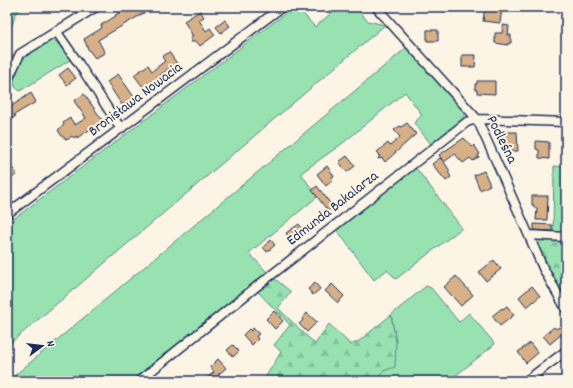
<svg xmlns="http://www.w3.org/2000/svg" width="573" height="388" font-family="Dekko,sans-serif">
  <style>
    .grass { fill: #98e2b1; stroke: #5a8888 }
    .forest { fill: url(#forest-firs); stroke: #5a8888 }
    .building { fill: #d7b088; stroke: #1b2f5e }
    .lines { fill: none; stroke-linecap: round; stroke-linejoin: round }
    .minor-casing { stroke: #1b2f5e; stroke-width: 11 }
    .minor { stroke: #fcf5e5; stroke-width: 8 }
    .labels { text-anchor: middle; dominant-baseline: central; stroke-width: 4; stroke-linejoin: round; paint-order: stroke }
    .street-label { font-size: 15px; fill: #1b2f5e; stroke: #fcf5e5 }
  </style>
  <defs>
    <pattern id="forest-firs" width="22" height="20" patternUnits="userSpaceOnUse"><rect width="22" height="20" fill="#98e2b1"/><path d="M5 1l3.5 6h-7zM16 11l3.5 6h-7z" fill="#82c29b"/></pattern>
  </defs>
  <rect width="100%" height="100%" fill="#fcf5e5"/>
  <filter id="ink" filterUnits="userSpaceOnUse"><feTurbulence type="fractalNoise" baseFrequency=".025" numOctaves="2"/><feDisplacementMap in="SourceGraphic" scale="8" xChannelSelector="R" yChannelSelector="G"/><feConvolveMatrix kernelMatrix="1 2 1 2 8 2 1 2 1" color-interpolation-filters="sRGB"/></filter>
  <g filter="url(#ink)">
    <!-- grass -->
    <path class="grass" d="M7,7H22L16,14L7,38Z
      M294,7H297L315,27L338,7H354L368,21L385,25L7,346V224Z
      M52,40L57,42L70,60L20,91L15,87L14,80L24,55Z
      M406,48L465,113L464,117L431,144L414,123L422,115L405,92L343,143L301,173L317,197L249,253L267,272L131,381H8Z
      M554,166L566,167V234H553Z
      M415,167L462,228L396,279L387,270L374,280L336,229Z
      M426,286L431,288L459,322L469,313L495,344L449,381H376L383,371L396,342L391,315Z"/>
    <!-- forest -->
    <path class="forest" d="M543,239L566,240V300L540,249L539,240Z
      M273,277L291,292L278,308L315,344L329,324L351,345L359,341L391,315L396,342L395,367L383,371L376,381H263L281,352L274,345L290,325L256,290Z"/>
    <!-- building -->
    <path class="building" d="M132,7H154L98,40L105,53L95,58L88,49L84,39L102,28L101,25L116,16L115,15Z
      M485,7L502,9L500,23L483,21Z
      M200,11L204,17L199,20L206,31L210,28L215,35L200,46L197,42H191V37L193,36L184,21Z
      M225,20L230,26L221,33L216,27Z
      M503,25L509,26L508,35H511V43H508V45L495,43V33H502Z
      M427,30H438V41H427Z
      M169,52L178,65L171,70L169,68L157,78L160,81L146,91L134,75L148,65L152,71L165,61L162,57Z
      M462,55H476L475,67H462Z
      M68,68L76,78L67,85L59,75Z
      M118,74L134,97L122,105L107,82Z
      M477,81H495V94L477,93V90H475V84H477Z
      M31,93L36,102L14,115L16,116L7,122V109Z
      M84,94L103,121L77,138L76,136L74,138L72,136L67,140L61,135L58,130L64,125L63,123L70,118L75,125L86,118L74,101Z
      M407,123L416,134L385,162L382,158L378,159L380,155L377,152L388,143L390,146L400,137L394,130L400,126L401,127Z
      M504,132H517L518,151H504Z
      M464,138L472,147L474,145L480,154L478,155L479,157L473,161L470,158L463,163L455,154L444,162L450,171L448,172L451,177L446,181L432,164L440,158L443,161L439,155Z
      M536,141L549,142V159L539,158V150L536,149Z
      M347,156L355,166L347,172L339,162Z
      M7,161L17,174L7,182Z
      M327,166L334,176L331,178L333,180L326,186L317,174Z
      M484,171L490,185L480,190L474,175Z
      M317,186L333,207L328,211L312,190Z
      M532,196H548L547,220H536L537,208H534V205H532Z
      M299,224L303,230L299,232L302,236L293,243L286,233Z
      M534,224L552,225V231L534,230Z
      M271,240L275,245L267,252L263,247Z
      M494,260L501,269L486,281L479,272Z
      M456,276L473,295L461,306L444,287Z
      M315,283L320,289L313,295L308,289Z
      M332,284L344,296L338,303L325,291Z
      M532,286L540,296L527,307L519,297Z
      M507,306L514,315L500,326L492,316L502,308L503,309Z
      M274,311L283,321L275,329L266,319Z
      M307,313L317,322L307,332L299,324L303,320L302,319Z
      M554,327L556,329L559,327L564,332L550,344L543,336Z
      M253,328L259,334L256,336L258,339L252,345L243,335L249,329L251,331Z
      M530,343L538,353L526,363L518,352Z
      M233,345L239,351L233,357L227,350Z
      M218,359L226,368L218,375L220,377L215,381H204L214,372L210,367Z"/>
    <g class="lines">
      <defs>
        <path id="minor" d="M376,7L477,119L501,172L543,268L566,309
          M56,31L79,64L121,129
          M7,81L20,54L96,7
          M7,214L282,7
          M529,235L566,237
          M139,381L256,287L467,122L477,119L566,122
          M526,381L566,351"/>
      </defs>
      <!-- minor casing -->
      <use href="#minor" class="minor-casing"/>
      <!-- minor -->
      <use href="#minor" class="minor"/>
    </g>
  </g>
  <g class="labels">
    <!-- street labels -->
    <g class="street-label">
      <text transform="translate(136 100) rotate(-37)">Bronisława Nowacia</text>
      <text transform="translate(501 140) rotate(64)">Podleśna</text>
      <text transform="translate(333 209) rotate(-38)">Edmunda Bakalarza</text>
    </g>
  </g>
  <!-- margin -->
  <rect width="573" height="388" fill="none" stroke="#fcf5e5" stroke-width="24"/>
  <rect x="12" y="12" width="549" height="364" fill="none" stroke="#1b2f5e" stroke-width="1.5" filter="url(#ink)"/>
  <!-- north arrow -->
  <g transform="translate(42 346) rotate(75)" stroke="#fcf5e5" stroke-width="3" paint-order="stroke">
  <path d="M0-3L7 15L0 10L-7 15Z" fill="#1b2f5e"/>
  <text y="-6" font-size="11" font-weight="bold" text-anchor="middle" fill="#1b2f5e">N</text>
  </g>
</svg>
